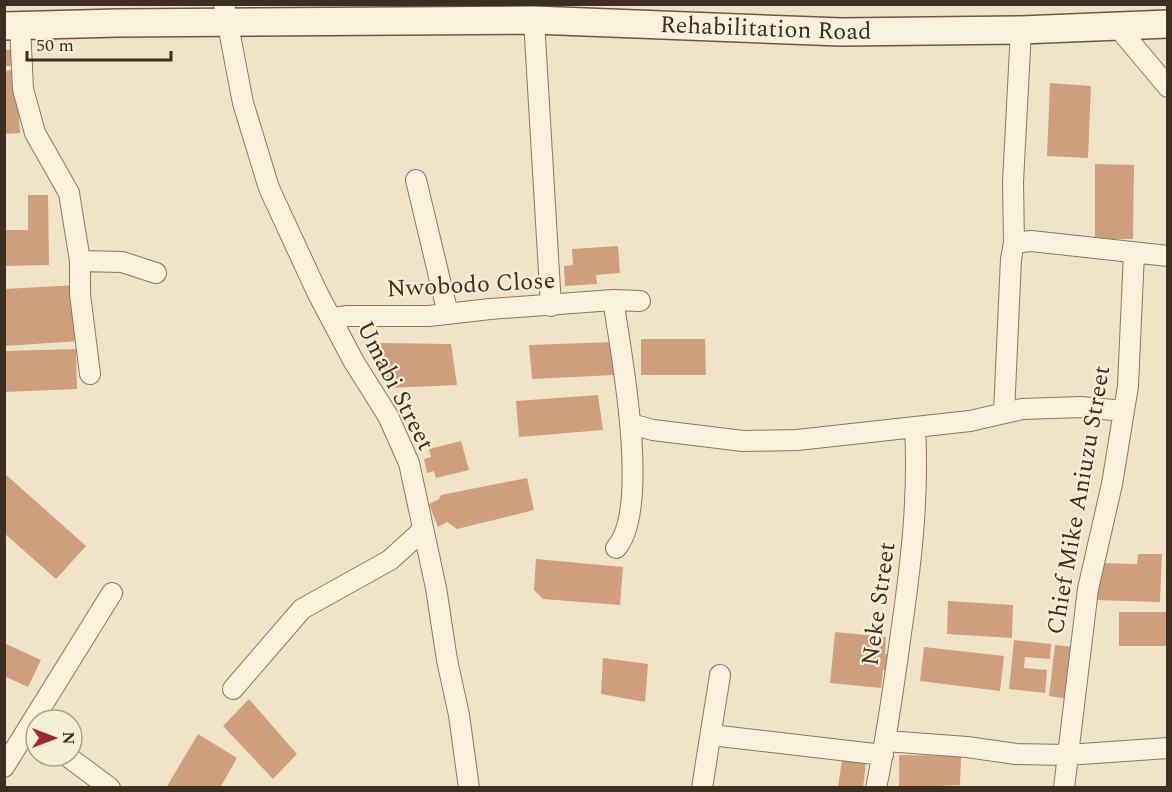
<svg xmlns="http://www.w3.org/2000/svg" width="1172" height="792" font-family="Spectral,serif">
  <style>
    .building { fill: #cf9f7d }
    .lines { fill: none; stroke-linecap: round; stroke-linejoin: round }
    .street-casing { stroke: #8d765c; stroke-width: 22 }
    .secondary-casing { stroke: #6f573f; stroke-width: 30 }
    .street { stroke: #faf1dc; stroke-width: 20 }
    .secondary { stroke: #faf1dc; stroke-width: 27 }
    .labels { text-anchor: middle; dominant-baseline: central; stroke-width: 4.5; stroke-linejoin: round; paint-order: stroke }
    .street-label { font-size: 24px; fill: #3d2e20; stroke: #f7eed8 }
  </style>
  <rect width="100%" height="100%" fill="#f0e4c8"/>
  <!-- building -->
  <path class="building" d="M4,50H11V66H4Z
    M16,70L20,133L4,134V71Z
    M1050,83L1091,86L1088,158L1047,156Z
    M1095,164L1134,165L1133,239H1095Z
    M28,195H48L49,265L4,266V230H28Z
    M618,246L620,273L596,275L597,284L565,286L564,266L573,265L572,249Z
    M77,285L80,341L4,346V289Z
    M641,339H705L706,375H641Z
    M613,342L614,375L532,379L529,345Z
    M379,343L451,344L457,385L387,388Z
    M76,349L77,389L4,392V351Z
    M598,395L603,430L519,437L516,401Z
    M461,441L469,470L436,478L434,471L427,473L424,459L431,457L429,449Z
    M4,473L86,546L56,579L4,533Z
    M527,478L534,510L457,529L447,522L438,527L429,504L439,499L441,495Z
    M1138,554H1162L1160,602L1096,600L1098,563L1137,564Z
    M536,559L623,567L620,605L543,599L534,590Z
    M948,601L1013,605L1012,638L947,634Z
    M1119,612H1168V646H1119Z
    M835,632L886,637L885,654L894,655L892,671L883,670L881,688L830,683Z
    M1014,640L1051,644L1050,659L1025,657L1024,668L1047,670L1045,693L1009,689Z
    M4,643L41,660L28,687L4,676Z
    M1055,645L1075,647L1070,699L1049,696Z
    M924,647L1004,656L1000,691L920,681Z
    M603,658L648,664L645,702L601,694Z
    M249,699L297,754L273,779L223,726Z
    M198,734L237,758L220,788H166Z
    M899,755L961,756L960,785L899,788Z
    M842,759L866,762L863,788H838Z"/>
  <g class="lines">
    <defs>
      <path id="street" d="M224,4L243,103L269,188L317,292L354,362L388,416L409,463L436,588L447,660L459,715L469,788
        M534,20L551,306
        M1116,25L1168,87
        M20,26L23,89L35,133L69,193L80,261V294L90,374
        M416,180L448,314
        M1014,243L1031,241L1168,256
        M80,261L122,262L156,273
        M613,300C621,351 651,510 616,548
        M332,318L348,316H429L490,309L613,300L640,301
        M1004,413L1011,259L1014,243L1013,182L1021,30
        M631,424L653,430L743,441L797,440L970,421L1022,409L1081,407L1124,411
        M233,689L302,609L390,560L423,530
        M711,735L883,755
        M886,741L967,747L1016,754L1067,755L1168,748
        M67,756L110,788
        M4,767L112,593
        M702,788L720,675
        M876,788C887,736 894,685 901,633C911,564 919,497 915,427
        M1064,788L1088,589L1112,484L1128,386L1134,253"/>
      <g id="secondary">
        <path id="s1" d="M4,26L117,23L534,20L841,32L1021,30L1168,24"/>
      </g>
    </defs>
    <!-- street casing -->
    <use href="#street" class="street-casing"/>
    <!-- secondary casing -->
    <use href="#secondary" class="secondary-casing"/>
    <!-- street -->
    <use href="#street" class="street"/>
    <!-- secondary -->
    <use href="#secondary" class="secondary"/>
  </g>
  <g class="labels">
    <!-- street labels -->
    <g class="street-label">
      <text stroke="none"><textPath href="#s1" startOffset="762">Rehabilitation Road</textPath></text>
      <text transform="translate(471 285) rotate(-3)">Nwobodo Close</text>
      <text transform="translate(395 386) rotate(63)">Umabi Street</text>
      <text transform="translate(1079 500) rotate(-80)">Chief Mike Aniuzu Street</text>
      <text transform="translate(879 604) rotate(-82)">Neke Street</text>
    </g>
  </g>
  <!-- border -->
  <rect width="1172" height="792" fill="none" stroke="#3d2e20" stroke-width="12"/>
  <!-- north arrow -->
  <g transform="translate(54 738) rotate(90)"><circle r="28" fill="#f7eed8" stroke="#ada18e" stroke-width="1.5"/>
  <path d="M0-4.5L10 22L0 15L-10 22Z" fill="#9e2a2b"/>
  <text y="-9" font-size="16" font-weight="bold" text-anchor="middle" fill="#3d2e20">N</text>
  </g>
  <!-- scale -->
  <path d="M27 51v9h144v-9" fill="none" stroke="#3d2e20" stroke-width="3"/>
  <text x="36" y="51" font-size="18" fill="#3d2e20" stroke="#f7eed8" stroke-width="4.5" paint-order="stroke">50 m</text>
</svg>
